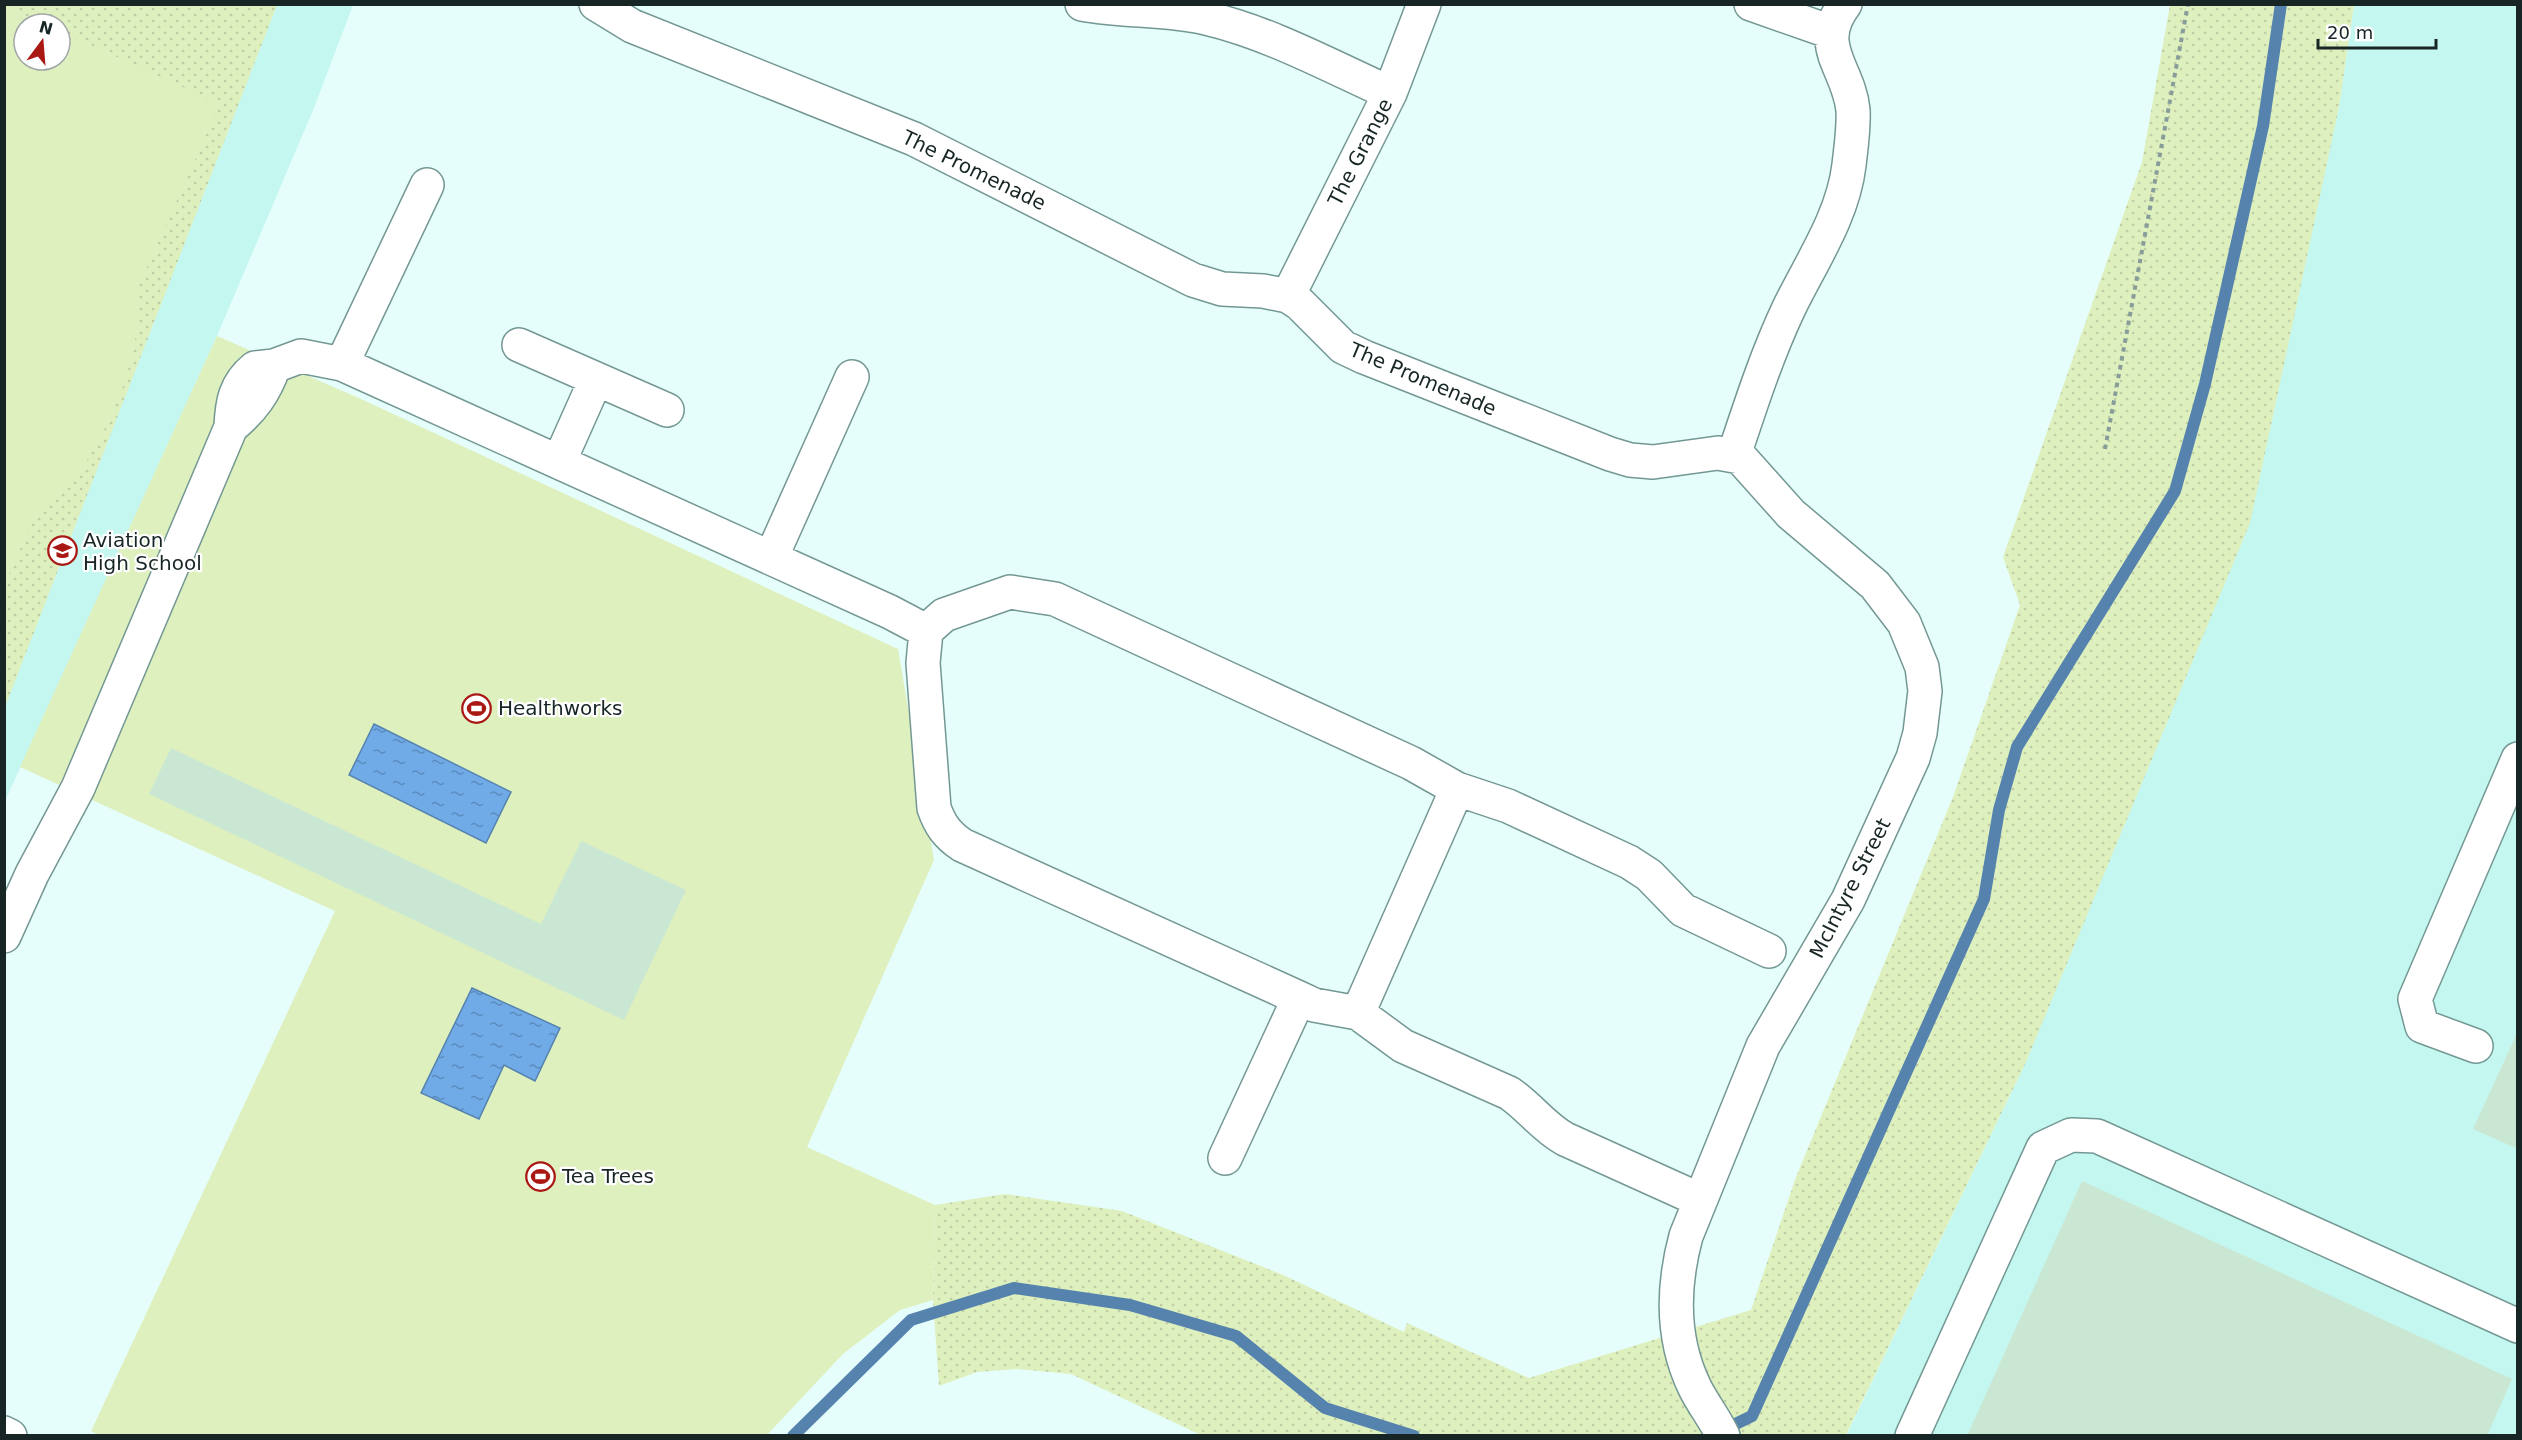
<svg xmlns="http://www.w3.org/2000/svg" width="2522" height="1440" font-family="'DejaVu Sans',sans-serif">
  <style>
    .built { fill: #c5f7f1; fill-rule: evenodd }
    .green { fill: url(#green-dots); fill-rule: evenodd }
    .pitch { fill: #dff0bf }
    .water { fill: url(#water-ripples); stroke: #5583ae; stroke-width: 1.5 }
    .lines { fill: none; stroke-linecap: round; stroke-linejoin: round }
    .stream { stroke: #5583ae; stroke-width: 12 }
    .building { fill: #cae7d3 }
    .minor-casing { stroke: #739894; stroke-width: 36 }
    .path { stroke: #889c9a; stroke-width: 4; stroke-dasharray: 4.5 4.5; stroke-linecap: butt }
    .minor { stroke: #fff; stroke-width: 33 }
    .labels { text-anchor: middle; dominant-baseline: central; stroke-width: 4.5; stroke-linejoin: round; paint-order: stroke }
    .street-label { font-size: 20px; fill: #172625; stroke: #fff }
    .poi-label { font-size: 20px; fill: #172625; stroke: #fff; text-anchor: start }
  </style>
  <defs>
    <pattern id="green-dots" width="8" height="8" patternUnits="userSpaceOnUse" patternTransform="scale(1.5)"><rect width="8" height="8" fill="#dff0bf"/><path d="M2 2h.1M6 6h.1" fill="none" stroke="#bfcea4" stroke-width="1.8" stroke-linecap="round"/></pattern>
    <pattern id="water-ripples" width="26" height="14" patternUnits="userSpaceOnUse" patternTransform="scale(1.5)"><rect width="26" height="14" fill="#70abe8"/><path d="M2 4q2-2 4 0t4 0M15 11q2-2 4 0t4 0" fill="none" stroke="#5b8bbc"/></pattern>
  </defs>
  <rect width="100%" height="100%" fill="#e6fefb"/>
  <!-- built -->
  <path class="built" d="M5,5H353L314,108L217,336L5,801ZM24,24H60V60H24Z
    M2354,5H2517V1435L1846,1436L2026,1062L2339,107Z"/>
  <!-- green -->
  <path class="green" d="M5,5H277L5,707ZM24,24H60V60H24Z
    M2170,5H2354L2339,107L2250,523L2026,1062L1846,1435H1201L1071,1374L1017,1369L977,1372L939,1386L933,1300L935,1205L1005,1194L1122,1211L1281,1274L1404,1332L1407,1323L1529,1378L1751,1310L1796,1177L1953,797L2020,605L2003,557L2142,162Z"/>
  <!-- pitch -->
  <path class="pitch" d="M5,6L44,24H24V60H60V31L220,104L139,285L136,336L126,379L110,419L89,457L63,490L34,518L5,583Z
    M217,336L361,399L898,649L934,860L807,1147L935,1205L933,1300L900,1310L843,1354L767,1435L101,1436L91,1431L335,911L20,767Z"/>
  <!-- water -->
  <path class="water" d="M374,724L511,792L486,843L349,775Z
    M472,988L560,1028L535,1081L504,1065L479,1119L421,1093Z"/>
  <g class="lines">
    <!-- stream -->
    <path class="stream" d="M1721,1431L1752,1416L1984,899L1999,810L2017,747L2175,491L2205,384L2263,126L2281,4
      M793,1436L911,1320L1014,1288L1130,1305L1236,1336L1325,1408L1414,1436"/>
  </g>
  <!-- building -->
  <path class="building" d="M171,748L541,924L581,841L686,890L624,1020L149,794Z
    M2518,1031V1149L2473,1129Z
    M2082,1181L2512,1379L2487,1436H1967Z"/>
  <g class="lines">
    <defs>
      <path id="minor" d="M596,4L632,26L914,139L1193,280L1222,289L1263,291L1288,296L1300,304L1343,347L1364,357L1610,454L1630,460L1653,462L1718,453L1740,457L1791,514L1875,585L1904,623L1922,667L1925,691L1920,733L1913,758L1848,900L1763,1046L1686,1236C1672,1288 1671,1339 1695,1388C1703,1404 1715,1419 1723,1436
        M1082,4C1123,12 1166,8 1206,18C1270,33 1330,66 1390,93
        M1751,4L1831,32
        M1288,296L1390,93L1424,4
        M519,345L667,410
        M342,364L427,185
        M231,427C252,410 265,392 274,366
        M1734,455C1750,407 1766,357 1788,310C1810,264 1843,217 1849,165C1851,147 1854,128 1853,110C1849,68 1813,46 1845,4
        M559,462L596,379
        M771,558L852,377
        M926,631L923,663L934,808C940,825 947,835 962,845L1299,998L1314,1005L1358,1013L1403,1046L1509,1093C1530,1107 1543,1127 1565,1139L1700,1200
        M4,936L32,874L78,788L231,427C232,403 235,384 255,368L274,366L301,356L342,364L890,612L926,631L944,615L1010,592L1055,599L1411,763L1457,789L1508,806L1629,862L1649,875L1683,910L1769,951
        M1358,1013L1457,789
        M2476,1046L2422,1026L2415,999L2518,759
        M1225,1158L1299,998
        M4,1433L10,1436
        M1912,1436L2043,1148L2071,1135L2097,1136L2518,1326"/>
    </defs>
    <!-- minor casing -->
    <use href="#minor" class="minor-casing"/>
    <!-- path -->
    <path class="path" d="M2105,449L2188,4"/>
    <!-- minor -->
    <use href="#minor" class="minor"/>
  </g>
  <!-- icons -->
  <defs>
    <symbol id="school-ring" viewBox="-11 -11 22 22"><circle r="9.5" fill="#fff" stroke="#aa1814" stroke-width="1.5"/><path d="M0-5L7-2L0 1L-7-2ZM-4 1L0 2.5L4 1V4Q0 6-4 4Z" fill="#aa1814"/></symbol>
    <symbol id="stadium-ring" viewBox="-11 -11 22 22"><circle r="9.5" fill="#fff" stroke="#aa1814" stroke-width="1.5"/><path d="M0-5a6.5 5 0 1 0 0 10a6.5 5 0 1 0 0-10ZM-3.5-1.8h7v3.6h-7Z" fill="#aa1814"/></symbol>
  </defs>
  <g fill-rule="evenodd">
    <use href="#school-ring" x="46" y="534" width="33" height="33"/>
    <use href="#stadium-ring" x="460" y="692" width="33" height="33"/>
    <use href="#stadium-ring" x="524" y="1160" width="33" height="33"/>
  </g>
  <g class="labels">
    <!-- street labels -->
    <g class="street-label">
      <text transform="translate(1360 152) rotate(-63)">The Grange</text>
      <text transform="translate(974 170) rotate(26)">The Promenade</text>
      <text transform="translate(1423 379) rotate(23)">The Promenade</text>
      <text transform="translate(1850 888) rotate(-63)">McIntyre Street</text>
    </g>
    <!-- poi labels -->
    <g class="poi-label">
      <text x="83" y="540">Aviation<tspan x="83" dy="23">High School</tspan></text>
      <text x="498" y="708">Healthworks</text>
      <text x="562" y="1176">Tea Trees</text>
    </g>
  </g>
  <!-- border -->
  <rect width="2522" height="1440" fill="none" stroke="#172625" stroke-width="12"/>
  <!-- north arrow -->
  <g transform="translate(42 42) rotate(16)"><circle r="28" fill="#ffffff" stroke="#a2a8a8" stroke-width="1.5"/>
  <path d="M0-4.5L10 22L0 15L-10 22Z" fill="#aa1814"/>
  <text y="-9" font-size="16" font-weight="bold" text-anchor="middle" fill="#172625">N</text>
  </g>
  <!-- scale -->
  <path d="M2318 39v9h118v-9" fill="none" stroke="#172625" stroke-width="3"/>
  <text x="2327" y="39" font-size="18" fill="#172625" stroke="#ffffff" stroke-width="4.5" paint-order="stroke">20 m</text>
</svg>
